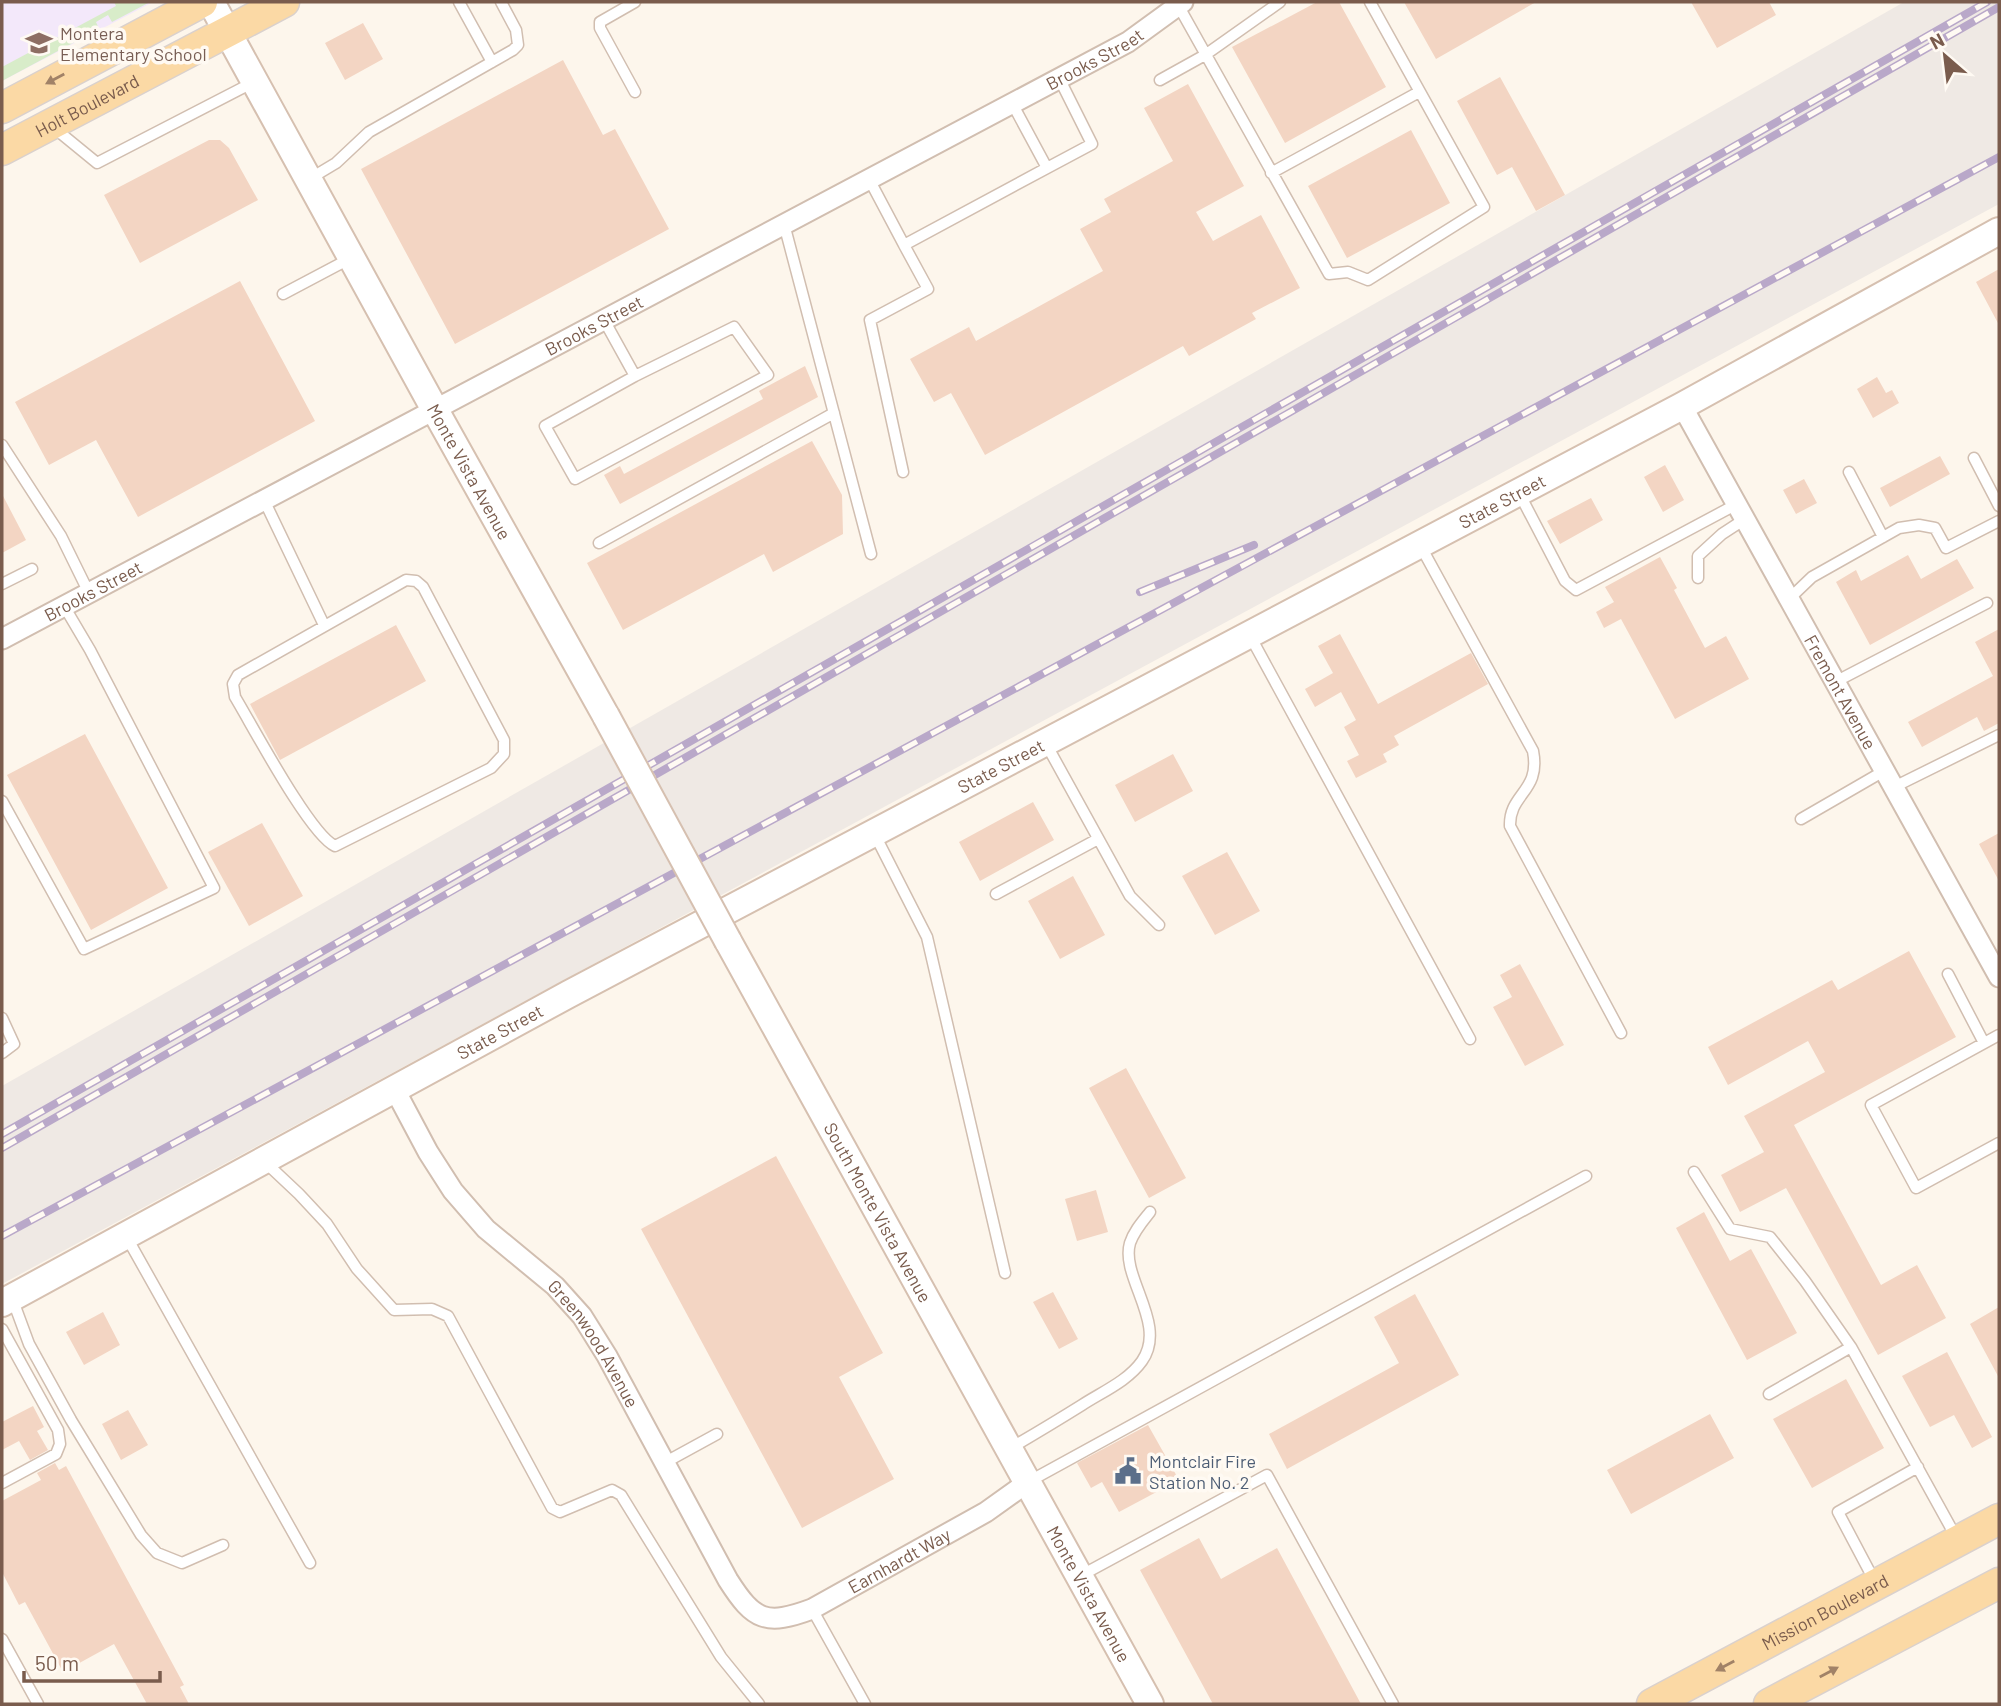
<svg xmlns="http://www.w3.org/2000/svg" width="2001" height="1706" font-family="Barlow,sans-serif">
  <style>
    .industrial { fill: #efe9e4 }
    .education { fill: #f3e8fa }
    .green { fill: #d8ecc9 }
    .building { fill: #f3d5c3 }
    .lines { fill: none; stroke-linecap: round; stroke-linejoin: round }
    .lane-casing { stroke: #d1beb0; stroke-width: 13 }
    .street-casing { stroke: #d1beb0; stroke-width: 23 }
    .secondary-casing { stroke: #d6c0b0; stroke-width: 30 }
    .primary-casing { stroke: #dad1cd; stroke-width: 33 }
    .lane { stroke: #fff; stroke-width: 10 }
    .street { stroke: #fff; stroke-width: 19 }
    .secondary { stroke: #fff; stroke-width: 26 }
    .primary { stroke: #fbd9a5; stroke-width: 30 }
    .rail-casing { stroke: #b9a8c9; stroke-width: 8 }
    .rail { stroke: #fffaf3; stroke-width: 5; stroke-dasharray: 16; stroke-linecap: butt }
    .secondary-bridge-casing { stroke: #d6c0b0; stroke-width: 30; stroke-linecap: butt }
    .secondary-bridge { stroke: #fff; stroke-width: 26 }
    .oneway { fill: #a18267 }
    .labels { text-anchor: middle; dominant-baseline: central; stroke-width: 7; stroke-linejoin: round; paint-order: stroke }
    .education-label { font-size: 18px; fill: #785e54; stroke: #fffaf3; text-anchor: start }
    .street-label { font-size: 18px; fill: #7a5c4d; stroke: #fffaf3 }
    .service-label { font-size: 18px; fill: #4e5e75; stroke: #fffaf3; text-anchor: start }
  </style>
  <rect width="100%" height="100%" fill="#fdf6ec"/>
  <!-- industrial -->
  <path class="industrial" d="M1904,2H1999V204L2,1284V1086Z"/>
  <!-- education -->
  <path class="education" d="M2,2H153L2,81Z"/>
  <!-- green -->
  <path class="green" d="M114,2H150L112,22L108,15L96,22L99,29L2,81V67L116,6Z"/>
  <!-- building -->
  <path class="building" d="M1317,2H1339L1386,87L1285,143L1232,47Z
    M1404,2H1536L1436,59Z
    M1691,2H1769L1776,15L1717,48Z
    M363,23L383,59L345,80L325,43Z
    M563,60L603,135L615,129L669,229L455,344L361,169Z
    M1500,77L1565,195L1536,211L1512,167L1497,175L1457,101Z
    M1188,84L1244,186L1196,212L1213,241L1261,215L1300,288L1252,313L1256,319L1189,356L1183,346L985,455L951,393L934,402L910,359L969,327L976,341L1103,271L1080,229L1111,212L1104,199L1173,161L1144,108Z
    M1411,130L1450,203L1347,258L1308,186Z
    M209,140H220L229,148L258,200L140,263L104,195Z
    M1999,269V325L1976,282Z
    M240,281L315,421L138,517L96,440L49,465L15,402Z
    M805,366L818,397L620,504L604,475L620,466L624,474L763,399L759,391Z
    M1877,377L1886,393L1892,390L1899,403L1873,418L1857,389Z
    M812,441L842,495L843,534L773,572L764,554L623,630L587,563Z
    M1940,456L1950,474L1890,507L1880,488Z
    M1665,465L1684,500L1663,512L1644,477Z
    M1804,479L1817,503L1796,514L1783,490Z
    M2,494L26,540L2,553Z
    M1591,498L1603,520L1560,544L1547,521Z
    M1908,555L1921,579L1957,559L1974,588L1870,645L1836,582L1856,570L1861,581Z
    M1660,557L1677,588L1674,590L1705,648L1726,636L1749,679L1675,719L1621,619L1604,628L1596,612L1614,602L1605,587Z
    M396,625L426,681L280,760L250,704Z
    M1999,629V723L1984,731L1977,717L1922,747L1908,722L1993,676L1975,642Z
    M1340,634L1378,704L1471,653L1488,684L1394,736L1399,745L1383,754L1387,762L1356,778L1347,761L1359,755L1344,727L1356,720L1341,692L1315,707L1305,689L1333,673L1318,646Z
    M85,734L168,888L91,930L7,775Z
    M1173,754L1193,791L1135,822L1115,785Z
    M1033,802L1054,840L980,881L959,842Z
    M262,823L303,896L249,926L208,852Z
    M1999,833V881L1979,844Z
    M1227,852L1260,911L1215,935L1182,876Z
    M1073,876L1105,935L1060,959L1028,901Z
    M1909,951L1956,1037L1794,1125L1881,1285L1917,1265L1946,1318L1878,1355L1786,1188L1740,1212L1721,1175L1764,1152L1744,1116L1825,1072L1808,1041L1728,1085L1708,1047L1832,980L1838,990Z
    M1520,964L1564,1045L1525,1066L1493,1007L1512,997L1500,975Z
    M1126,1068L1186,1178L1149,1198L1089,1088Z
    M776,1156L883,1353L839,1377L894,1479L802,1528L641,1229Z
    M1096,1190L1108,1232L1077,1241L1065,1199Z
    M1704,1212L1730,1261L1751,1249L1797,1333L1747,1360L1676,1228Z
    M1053,1292L1078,1339L1059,1349L1033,1302Z
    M1415,1294L1459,1375L1287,1469L1269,1434L1399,1363L1374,1317Z
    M1999,1307V1378L1970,1324Z
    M103,1312L120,1345L84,1365L66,1332Z
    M1947,1352L1992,1437L1972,1448L1954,1415L1930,1427L1902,1376Z
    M1846,1379L1884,1448L1812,1488L1773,1419Z
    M33,1406L44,1427L37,1431L48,1450L30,1460L19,1441L2,1450V1422Z
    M128,1410L148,1445L121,1460L102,1424Z
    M1710,1414L1734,1458L1631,1514L1607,1470Z
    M1148,1425L1179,1480L1119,1512L1102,1482L1091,1488L1077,1463Z
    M55,1463L59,1470L66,1466L184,1685L180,1687L189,1704H147L114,1644L63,1672L25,1602L19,1605L2,1572V1501L41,1480L37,1473Z
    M1199,1538L1221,1579L1277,1548L1361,1704H1213L1140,1570Z"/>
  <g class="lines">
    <defs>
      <path id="lane" d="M459,2L492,62L513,50L518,45L516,30L501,2
        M1178,5L1329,274L1348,272L1368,280L1484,207L1370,2
        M1160,80L1205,55L1280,2
        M635,92L600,28V22L635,2
        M53,127L97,163L254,82
        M1047,168L1092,144L1059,78
        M1271,173L1419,92
        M311,178L336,163L369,132L492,62
        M869,179L904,245L1047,168L1012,103
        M784,224L871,554
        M283,294L351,258
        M604,320L635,376L545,426L575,479L768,375L734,327L635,376
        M2,445L61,536L89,593
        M1974,458L1999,506
        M903,472L870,320L928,289L904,245
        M1849,472L1883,537
        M1519,493L1565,581L1576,590L1737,504
        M264,500L324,625
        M599,543L834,413
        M1420,545L1533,751C1541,792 1509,793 1510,826L1621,1033
        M1698,578V556L1722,534L1745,519
        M406,580L416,581L423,587L504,740V754L491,768L335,846C310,835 252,725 235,697L233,684L238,675Z
        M2,584L32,569
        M1789,599L1812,577L1899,528L1919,525L1935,528L1946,548L1999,521
        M1249,634L1470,1039
        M1835,682L1987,603
        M1045,742L1130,896L1159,925
        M1894,787L1999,735
        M2,801L84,949L214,888L90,650L64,606
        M1801,819L1884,771
        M875,835L927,937L1005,1273
        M996,894L1098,839
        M1948,974L1984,1043
        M2,1018L14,1044L2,1053
        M1999,1035L1871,1105L1916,1188L1999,1143
        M265,1162L299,1194L327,1224L357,1269L394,1310L432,1309L448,1316L552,1508L560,1512L612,1490L621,1495L721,1657L759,1704
        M1694,1172L1730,1229L1770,1237L1805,1281L1851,1347L1956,1537
        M126,1236L310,1563
        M12,1298L29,1344L71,1420L141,1535L157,1553L182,1563L223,1545
        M2,1329L58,1430L60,1444L56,1454L2,1483
        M1769,1394L1851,1347
        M1009,1449C1033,1435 1058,1420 1082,1405C1102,1392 1128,1381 1142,1361C1168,1324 1120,1277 1130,1243C1134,1231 1142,1222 1150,1212
        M664,1463L717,1434
        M1028,1482L1586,1176
        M1080,1576L1267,1475L1393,1704
        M1874,1580L1838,1512L1918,1467
        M812,1609L865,1704
        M2,1639L38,1704"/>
      <g id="street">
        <path id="s1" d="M1682,406L1999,977"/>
        <path id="s2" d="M2,639L1128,42L1183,2"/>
        <path id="s3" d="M395,1090L428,1152L453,1191L486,1229L555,1286L582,1316L607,1356L728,1580C754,1621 766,1626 812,1609L986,1512L1028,1482"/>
      </g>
      <g id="secondary">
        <path id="s4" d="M211,2L435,410L606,716"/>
        <path id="s5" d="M728,941L1150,1704"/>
        <path id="s6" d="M2,1303L569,994L1682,406L1999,231"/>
      </g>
      <g id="primary">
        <path d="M2,108L202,2"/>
        <path id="s7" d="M2,150L284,2"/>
        <path id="s8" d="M1652,1704L1999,1519"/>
        <path d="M1769,1704L1999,1583"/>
      </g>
    </defs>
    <!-- lane casing -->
    <use href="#lane" class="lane-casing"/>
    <!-- street casing -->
    <use href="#street" class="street-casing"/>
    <!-- secondary casing -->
    <use href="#secondary" class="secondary-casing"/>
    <!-- primary casing -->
    <use href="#primary" class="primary-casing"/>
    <!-- lane -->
    <use href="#lane" class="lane"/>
    <!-- street -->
    <use href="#street" class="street"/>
    <!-- secondary -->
    <use href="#secondary" class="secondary"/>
    <!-- primary -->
    <use href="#primary" class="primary"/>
    <defs>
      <path id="rail" d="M1140,592L1254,545
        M2,1134L1987,2
        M2,1148L1999,7
        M2,1236L1999,157"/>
    </defs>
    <!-- rail casing -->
    <use href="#rail" class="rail-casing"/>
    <!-- rail -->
    <use href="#rail" class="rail"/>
    <defs>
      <path id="secondary-bridge" d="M606,716L728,941"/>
    </defs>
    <!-- secondary-bridge casing -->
    <use href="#secondary-bridge" class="secondary-bridge-casing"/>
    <!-- secondary-bridge -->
    <use href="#secondary-bridge" class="secondary-bridge"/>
  </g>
  <!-- one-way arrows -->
  <defs><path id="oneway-solid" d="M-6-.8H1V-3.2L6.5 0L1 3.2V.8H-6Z" transform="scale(1.75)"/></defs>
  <g class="oneway">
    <use href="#oneway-solid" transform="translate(55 79) rotate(152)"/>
    <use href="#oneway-solid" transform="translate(1725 1666) rotate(152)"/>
    <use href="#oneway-solid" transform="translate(1829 1672) rotate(-28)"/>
  </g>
  <!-- icons -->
  <defs>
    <symbol id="school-bare" viewBox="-9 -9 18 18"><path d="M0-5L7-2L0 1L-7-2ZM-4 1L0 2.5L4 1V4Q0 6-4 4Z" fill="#8d6e63" stroke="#fffaf3" stroke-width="2.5" paint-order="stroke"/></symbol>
    <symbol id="civic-bare" viewBox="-9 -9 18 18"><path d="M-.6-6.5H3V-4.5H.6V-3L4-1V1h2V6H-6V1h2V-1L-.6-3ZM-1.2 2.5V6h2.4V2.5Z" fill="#5c6f8a" stroke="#fffaf3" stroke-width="2.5" paint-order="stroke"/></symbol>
  </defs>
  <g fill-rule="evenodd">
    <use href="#school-bare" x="20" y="24" width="38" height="38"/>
    <use href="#civic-bare" x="1109" y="1452" width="38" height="38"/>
  </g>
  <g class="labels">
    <!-- education labels -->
    <g class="education-label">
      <text x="60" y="33">Montera<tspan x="60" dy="21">Elementary School</tspan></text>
    </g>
    <!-- street labels -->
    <g class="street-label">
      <text stroke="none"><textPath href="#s2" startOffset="1237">Brooks Street</textPath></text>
      <text stroke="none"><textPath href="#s7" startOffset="96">Holt Boulevard</textPath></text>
      <text stroke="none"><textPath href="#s2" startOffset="670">Brooks Street</textPath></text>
      <text stroke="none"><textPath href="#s4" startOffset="536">Monte Vista Avenue</textPath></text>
      <text stroke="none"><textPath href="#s6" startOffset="1701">State Street</textPath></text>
      <text stroke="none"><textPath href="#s2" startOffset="103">Brooks Street</textPath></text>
      <text stroke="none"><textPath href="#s1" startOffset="327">Fremont Avenue</textPath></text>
      <text stroke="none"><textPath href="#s6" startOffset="1134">State Street</textPath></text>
      <text stroke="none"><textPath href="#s6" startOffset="567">State Street</textPath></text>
      <text stroke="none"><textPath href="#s5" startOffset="310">South Monte Vista Avenue</textPath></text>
      <text stroke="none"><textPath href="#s3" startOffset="326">Greenwood Avenue</textPath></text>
      <text stroke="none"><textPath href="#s3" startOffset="800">Earnhardt Way</textPath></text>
      <text stroke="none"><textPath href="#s5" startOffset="746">Monte Vista Avenue</textPath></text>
      <text stroke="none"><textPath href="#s8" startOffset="196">Mission Boulevard</textPath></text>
    </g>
    <!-- service labels -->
    <g class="service-label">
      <text x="1149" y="1461">Montclair Fire<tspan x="1149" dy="21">Station No. 2</tspan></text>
    </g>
  </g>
  <!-- border -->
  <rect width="2001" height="1706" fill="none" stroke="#7a5c4d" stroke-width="7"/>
  <!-- north arrow -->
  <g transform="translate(1945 56) rotate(332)" stroke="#fffaf3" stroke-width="5" paint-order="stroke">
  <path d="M0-5L12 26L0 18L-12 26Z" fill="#7a5c4d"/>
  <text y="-10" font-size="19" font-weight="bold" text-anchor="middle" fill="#7a5c4d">N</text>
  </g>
  <!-- scale -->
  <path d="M24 1671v10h136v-10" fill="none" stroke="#7a5c4d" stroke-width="3.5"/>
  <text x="35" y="1671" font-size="21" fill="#7a5c4d" stroke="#fffaf3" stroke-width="5" paint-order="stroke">50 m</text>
</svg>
